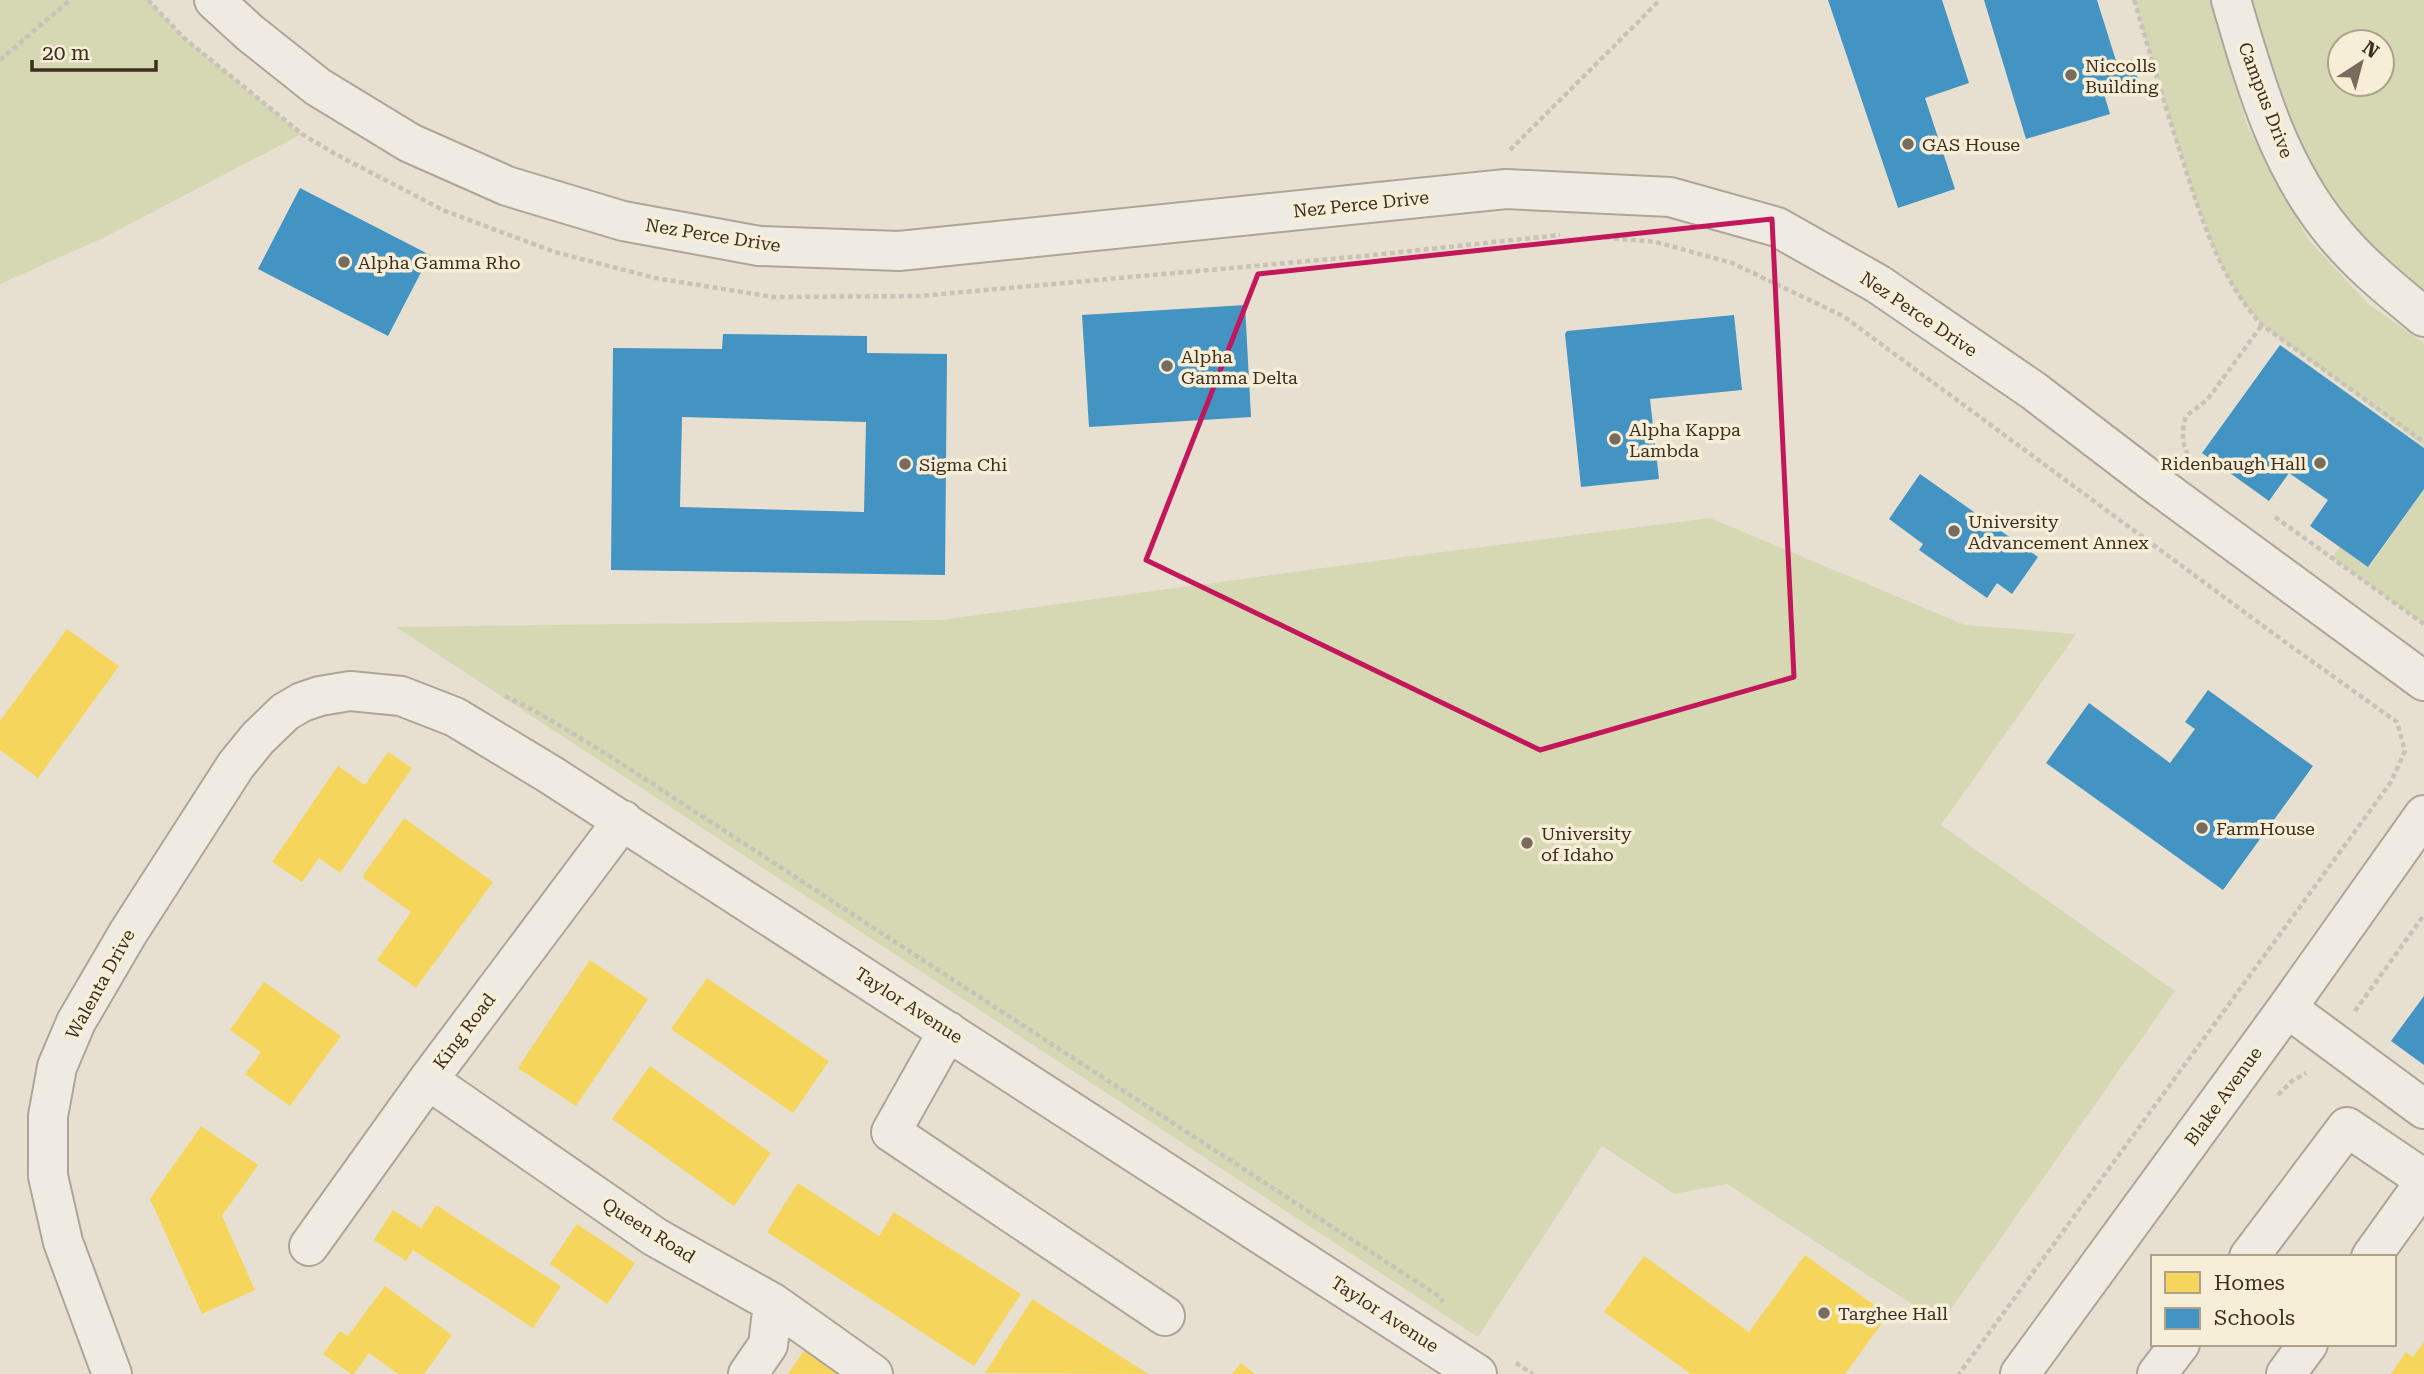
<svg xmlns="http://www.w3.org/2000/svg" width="2424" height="1374" font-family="'Roboto Serif',serif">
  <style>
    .green { fill: #d6d7b3; fill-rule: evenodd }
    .homes { fill: #f6d55c }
    .schools { fill: #4393c3; fill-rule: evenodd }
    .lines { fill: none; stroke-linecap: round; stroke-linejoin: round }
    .minor-casing { stroke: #ada599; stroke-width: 42 }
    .path { stroke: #c8c2b9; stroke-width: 4.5; stroke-dasharray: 5 3.5; stroke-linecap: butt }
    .minor { stroke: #efebe3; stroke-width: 38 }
    .marked { fill: none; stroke: #c2185b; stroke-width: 5; stroke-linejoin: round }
    .poi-dot { fill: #786c5e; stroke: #f7eed8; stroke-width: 2.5 }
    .labels { text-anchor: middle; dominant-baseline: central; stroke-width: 7; stroke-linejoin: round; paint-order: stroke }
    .poi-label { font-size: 18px; fill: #3d2e20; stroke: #f7eed8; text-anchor: start }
    .street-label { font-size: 18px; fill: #3d2e20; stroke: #f7eed8 }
  </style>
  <rect width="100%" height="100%" fill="#e7e0d1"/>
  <!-- green -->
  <path class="green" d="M0,0H148L184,38L302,134L103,238L0,284Z
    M2134,0H2209L2247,125L2308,239L2368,304L2424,343V446L2262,325C2219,278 2201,217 2182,158C2165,106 2150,53 2134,0Z
    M2231,0H2424V317L2334,233ZM2340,42H2382V84H2340Z
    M2424,489V624L2332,558L2340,547L2369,567Z
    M1710,518L1965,625L2076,634L1941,825L2175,991L1941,1323L1727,1184L1674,1194L1602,1146L1478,1337L396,627L941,620L1419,555Z"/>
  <!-- homes -->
  <path class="homes" d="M67,629L119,666L38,778L0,750V721Z
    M388,752L412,768L340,873L319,858L302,882L272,862L338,766L365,785Z
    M404,818L493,882L416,988L377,960L411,912L362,877Z
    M590,960L648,999L576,1106L518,1068Z
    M707,978L829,1061L793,1113L671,1029Z
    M264,982L341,1036L290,1106L245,1074L261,1052L230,1030Z
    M650,1066L771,1153L734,1206L612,1119Z
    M201,1126L258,1165L222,1216L255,1290L202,1314L150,1199Z
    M798,1183L879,1236L894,1212L1021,1294L974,1366L767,1232Z
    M436,1205L561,1286L533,1328L413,1250L406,1261L374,1240L393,1210L421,1228Z
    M577,1224L635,1263L607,1304L550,1264Z
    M1805,1255L1888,1315L1845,1374H1691L1604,1312L1644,1256L1749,1332Z
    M385,1286L452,1335L424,1374H398L369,1353L354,1374H351L323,1354L340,1331L348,1336Z
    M1032,1299L1148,1374L985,1373Z
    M2424,1342V1374H2391L2406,1352L2413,1357Z
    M805,1349L840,1374H788Z
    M1241,1363L1255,1374H1232Z"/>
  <!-- schools -->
  <path class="schools" d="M1828,0H1942L1969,83L1925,98L1955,189L1898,208Z
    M1984,0H2097L2117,64L2132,59L2139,83L2104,94L2110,114L2026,139Z
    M300,188L430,255L388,336L258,269Z
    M1245,305L1251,417L1089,427L1082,315Z
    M1734,315L1742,390L1650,399L1659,479L1581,487L1565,334L1567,331Z
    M723,334L867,336V353L947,354L945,575L611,570L613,348L722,349ZM682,417L866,422L864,512L680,507Z
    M2280,345L2424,448V489L2368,567L2310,526L2328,500L2289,473L2269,501L2202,453Z
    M1920,474L2038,557L2012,594L1997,583L1987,598L1919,550L1923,544L1889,519Z
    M2208,690L2313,766L2223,890L2046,763L2089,703L2170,763L2195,729L2185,722Z
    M2424,996V1065L2391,1041Z"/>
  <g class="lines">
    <defs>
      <path id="minor" d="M214,0L250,33L318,87L410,143L507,186L623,221L759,246L899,251L1506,189L1670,197L1777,227L1878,284L2034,391L2153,482L2424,681
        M2231,0C2255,82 2278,166 2334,233C2360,265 2393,291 2424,317
        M2287,1008L2424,1109
        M948,1031L891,1132L1165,1316
        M428,1080L655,1237L773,1303L873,1374
        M309,1246L428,1080L623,820
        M2249,1257L2347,1127L2424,1179
        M2371,1257L2424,1183
        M112,1374L63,1242L48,1176V1116L57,1067L76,1022L128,933L236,765L258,738L285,712L302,702L320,696L350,691L401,696L455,717L551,775L1477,1374
        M748,1374L768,1345L773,1303
        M2020,1374L2287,1008L2424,815
        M2157,1374L2180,1344
        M2286,1374L2308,1344"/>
    </defs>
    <!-- minor casing -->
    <use href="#minor" class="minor-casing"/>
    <!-- path -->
    <path class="path" d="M148,0L184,38L302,134L337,155L445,211L555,252L655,278L773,297L920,296L1364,256L1560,235
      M2134,0C2150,53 2165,106 2182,158C2201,217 2219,278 2262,325L2424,442
      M0,60L70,0
      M1510,150L1660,0
      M1597,237L1656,242L1732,263L1843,316L2285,642L2397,722L2405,751L2391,782L1959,1374
      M2188,455C2181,441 2182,430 2186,416L2207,400L2262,325
      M2275,517L2424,624
      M505,696L535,711L605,753L1440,1297L1443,1302
      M2355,1011L2424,915
      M2278,1095L2292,1081L2306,1073
      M1516,1363L1533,1374"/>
    <!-- minor -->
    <use href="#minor" class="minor"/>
  </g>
  <!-- marked area -->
  <path class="marked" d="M1772,219L1794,677L1540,750L1146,560L1258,274Z"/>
  <!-- markers -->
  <g class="poi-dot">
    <circle cx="2071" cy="75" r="7"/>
    <circle cx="1908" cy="144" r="7"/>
    <circle cx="344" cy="262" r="7"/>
    <circle cx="1167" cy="366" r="7"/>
    <circle cx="1615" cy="439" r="7"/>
    <circle cx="2320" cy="463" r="7"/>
    <circle cx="905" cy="464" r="7"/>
    <circle cx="1954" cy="531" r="7"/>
    <circle cx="2202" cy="828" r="7"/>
    <circle cx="1527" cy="843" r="7"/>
    <circle cx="1824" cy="1313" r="7"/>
  </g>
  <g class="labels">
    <!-- poi labels -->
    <g class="poi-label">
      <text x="2085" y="65">Niccolls<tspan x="2085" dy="21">Building</tspan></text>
      <text x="1922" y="144">GAS House</text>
      <text x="358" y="262">Alpha Gamma Rho</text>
      <text x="1181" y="356">Alpha<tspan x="1181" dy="21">Gamma Delta</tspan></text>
      <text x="1629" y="429">Alpha Kappa<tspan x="1629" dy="21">Lambda</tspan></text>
      <text x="2306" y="463" text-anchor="end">Ridenbaugh Hall</text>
      <text x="919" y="464">Sigma Chi</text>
      <text x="1968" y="521">University<tspan x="1968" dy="21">Advancement Annex</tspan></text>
      <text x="2216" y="828">FarmHouse</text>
      <text x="1541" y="833">University<tspan x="1541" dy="21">of Idaho</tspan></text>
      <text x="1838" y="1313">Targhee Hall</text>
    </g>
    <!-- street labels -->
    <g class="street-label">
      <text transform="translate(2266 100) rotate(69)">Campus Drive</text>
      <text transform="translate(1361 204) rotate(-6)">Nez Perce Drive</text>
      <text transform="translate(713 235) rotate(9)">Nez Perce Drive</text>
      <text transform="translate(1919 314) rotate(34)">Nez Perce Drive</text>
      <text transform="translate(100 984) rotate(-61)">Walenta Drive</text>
      <text transform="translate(909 1005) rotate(33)">Taylor Avenue</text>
      <text transform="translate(464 1031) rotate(-53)">King Road</text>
      <text transform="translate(2223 1096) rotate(-54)">Blake Avenue</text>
      <text transform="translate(649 1230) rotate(32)">Queen Road</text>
      <text transform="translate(1385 1314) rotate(33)">Taylor Avenue</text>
    </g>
  </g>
  <!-- legend -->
  <rect x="2151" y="1255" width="245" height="91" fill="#f7eed8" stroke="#ada18e" stroke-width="2"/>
  <rect x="2165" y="1272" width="35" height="21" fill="#f6d55c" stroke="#ada18e" stroke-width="2"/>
  <text x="2214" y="1290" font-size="21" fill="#3d2e20">Homes</text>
  <rect x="2165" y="1308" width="35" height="21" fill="#4393c3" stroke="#ada18e" stroke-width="2"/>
  <text x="2214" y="1325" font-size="21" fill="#3d2e20">Schools</text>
  <!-- north arrow -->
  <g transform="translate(2361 63) rotate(36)"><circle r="33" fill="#f7eed8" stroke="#ada18e" stroke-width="2"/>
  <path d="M0-5L12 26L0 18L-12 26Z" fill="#786c5e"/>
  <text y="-10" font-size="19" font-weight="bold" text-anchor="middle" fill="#3d2e20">N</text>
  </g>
  <!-- scale -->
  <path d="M32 60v10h124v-10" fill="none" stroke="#3d2e20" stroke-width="3.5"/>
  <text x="42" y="60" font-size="21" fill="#3d2e20" stroke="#f7eed8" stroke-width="5" paint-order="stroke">20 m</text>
</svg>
